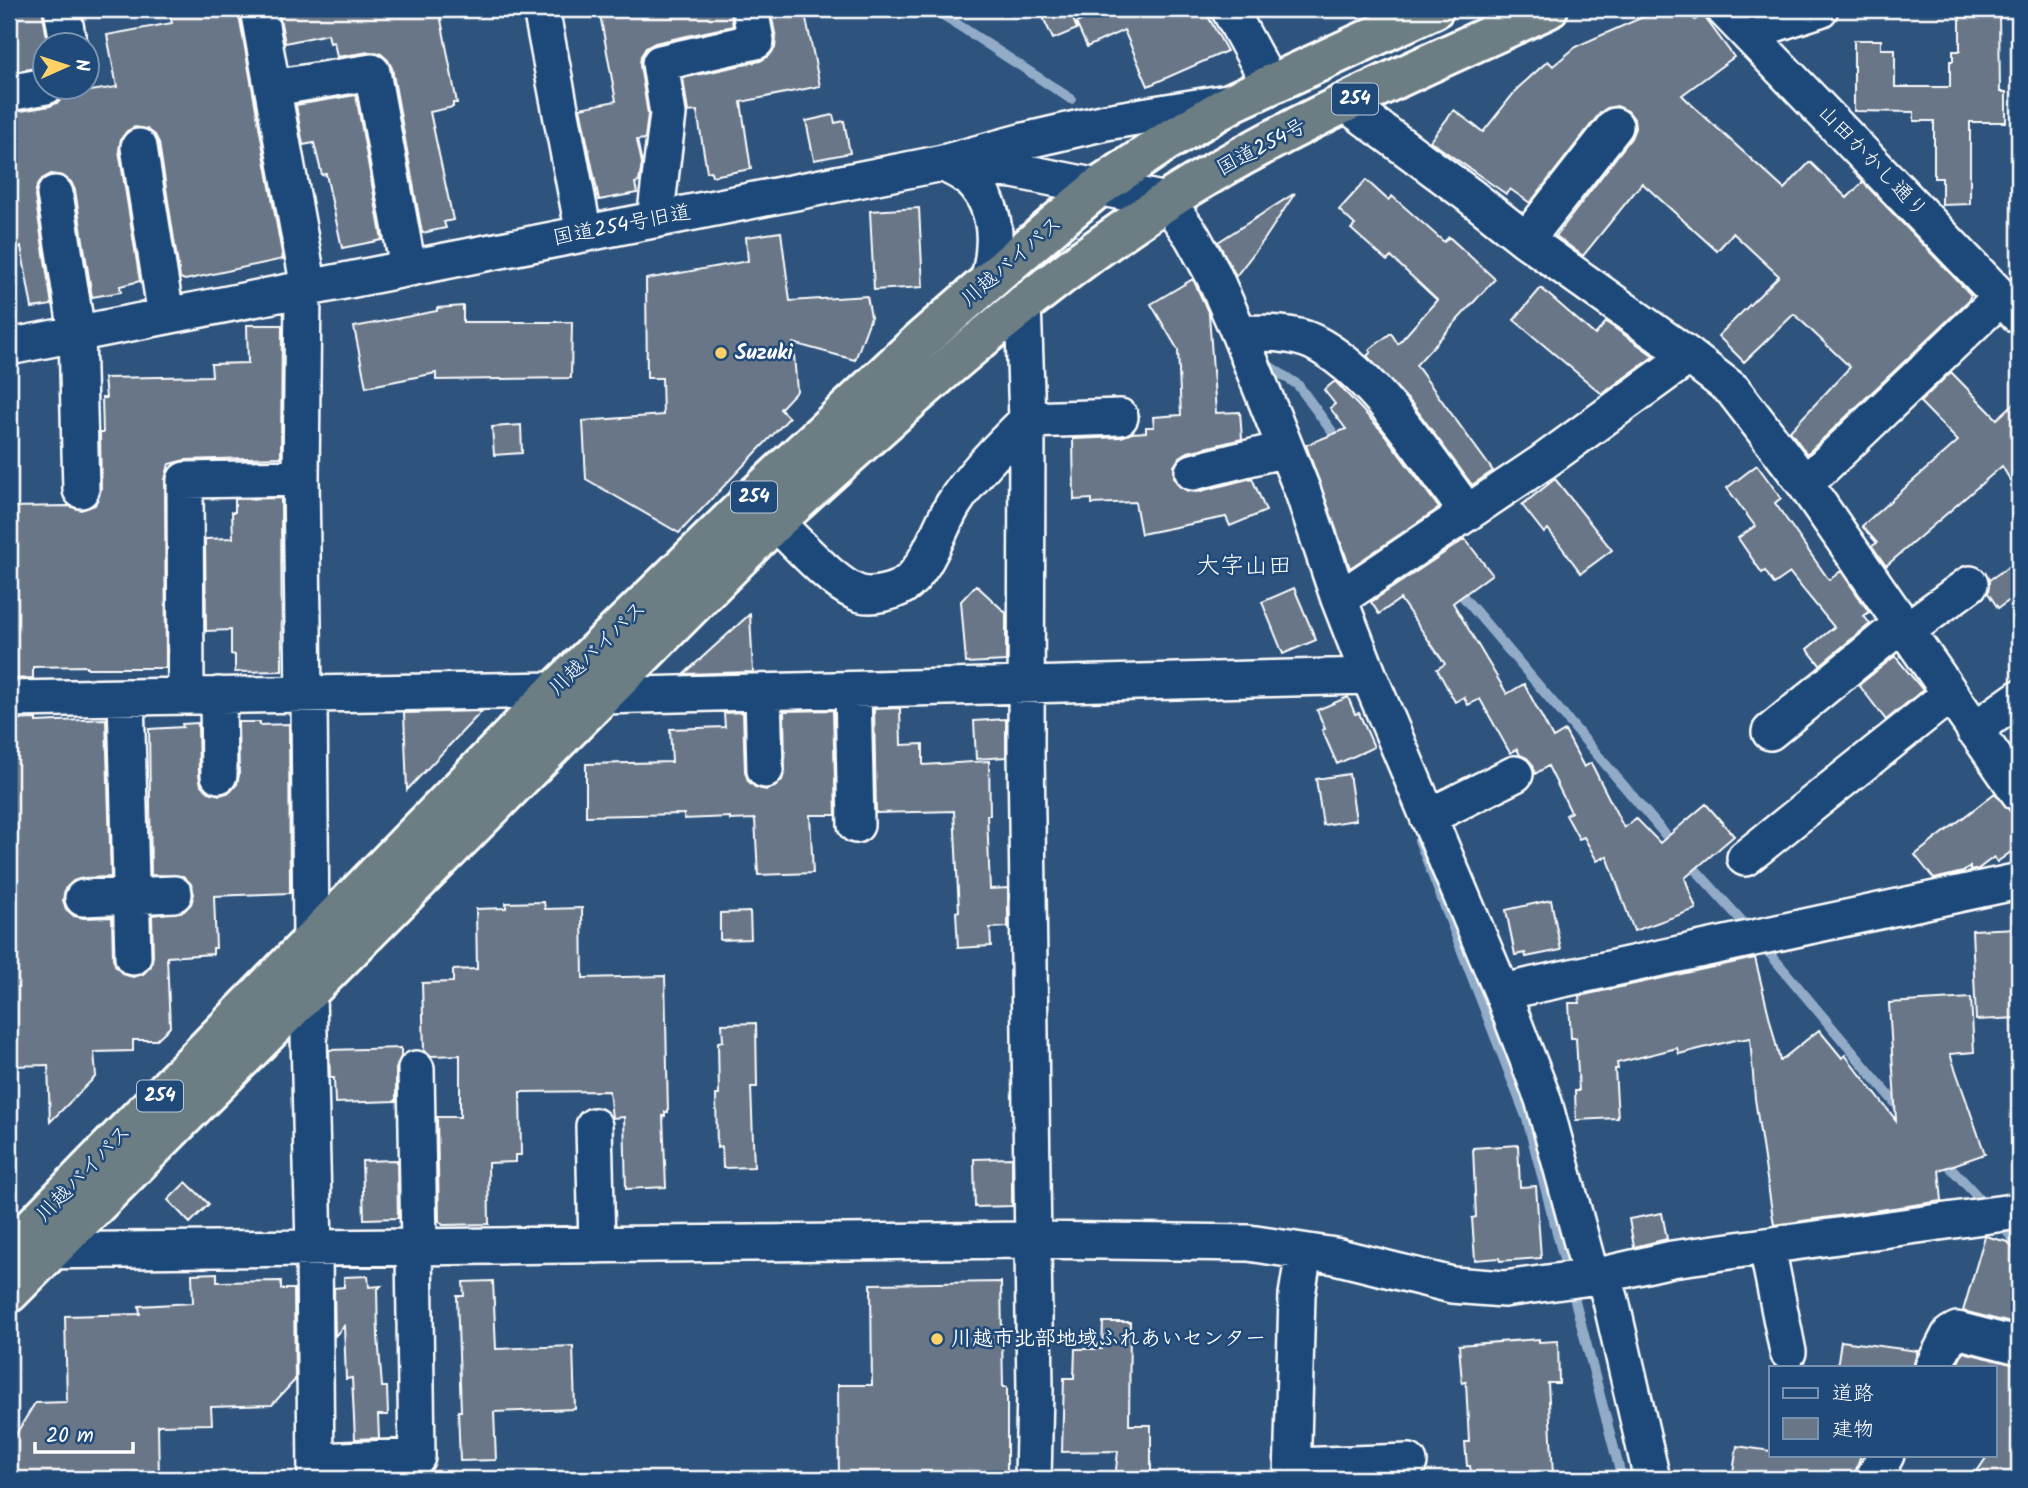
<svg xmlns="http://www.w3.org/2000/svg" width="2028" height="1488" font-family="Kalam,'Klee One',sans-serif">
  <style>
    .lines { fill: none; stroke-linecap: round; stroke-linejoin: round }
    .stream { stroke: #92acc8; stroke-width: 10 }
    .building { fill: #687687; stroke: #fff; stroke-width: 2 }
    .minor-casing { stroke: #fff; stroke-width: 40 }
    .highway-casing { stroke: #fff; stroke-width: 44 }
    .minor { stroke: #1f4a7a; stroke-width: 35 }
    .highway { stroke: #6c7e84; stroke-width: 38 }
    .poi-dot { fill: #ffd166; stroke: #1f4a7a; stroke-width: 2.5 }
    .labels { text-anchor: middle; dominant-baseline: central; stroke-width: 5; stroke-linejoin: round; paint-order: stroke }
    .shield { fill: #1f4a7a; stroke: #bcc9d7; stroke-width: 2 }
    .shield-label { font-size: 19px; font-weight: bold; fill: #fff }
    .street-label { font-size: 21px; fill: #fff; stroke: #1f4a7a }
    .poi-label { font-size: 21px; font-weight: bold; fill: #fff; stroke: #1f4a7a; text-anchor: start }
    .quarter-label { font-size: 24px; fill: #fff; stroke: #1f4a7a }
  </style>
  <rect width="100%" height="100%" fill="#2e537d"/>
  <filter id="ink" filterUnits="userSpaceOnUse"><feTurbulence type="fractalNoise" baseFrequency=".0143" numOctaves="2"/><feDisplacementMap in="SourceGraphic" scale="14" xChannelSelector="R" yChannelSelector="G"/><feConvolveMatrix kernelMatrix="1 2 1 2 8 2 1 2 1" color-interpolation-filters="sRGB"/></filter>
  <g filter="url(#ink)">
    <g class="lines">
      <!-- stream -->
      <path class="stream" d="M934,9L1071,99
        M1263,362L1298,385L1341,444
        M1455,587L1674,845
        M1419,840L1527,1119L1622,1479
        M1686,859L1751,931
        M1761,943L1902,1111
        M1941,1157L1988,1208
        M1999,1222L2019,1246"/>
    </g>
    <!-- building -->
    <path class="building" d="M9,9H42L47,38L46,66L9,73Z
      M169,9H238L283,259L185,280L180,278L159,143L155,135L147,129L135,127L127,131L121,139L119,150L140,281L120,286L121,292L92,297L75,190L71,182L63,176L51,174L42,179L37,186L35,196L52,305L32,308L21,247L9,249V113L50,106L59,102L64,95L117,87L107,35L172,23Z
      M278,9H439L457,103H453V107L430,112L453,220L444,222L446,228L422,233L392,68L388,60L380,53L369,52L337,57L334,42L330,43L328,34L285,43Z
      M599,9H730L733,26L655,43L646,48L641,56L640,65L648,114L645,139L637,140L642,163L639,182L635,183L637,193L599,200L580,108L616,101Z
      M770,9H804L820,86L741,102L751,169L712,176L711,171L707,172L697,111L688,112L683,78L760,61L769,56L775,48L776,38Z
      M1058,9H1069L1077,29L1053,39L1042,15Z
      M1106,9H1204L1227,51L1148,86L1124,30L1087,47L1076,23Z
      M1661,9H1685L1695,20L1703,15L1734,57L1682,95L1692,105L1784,189L1810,162L1847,198L1863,182L1971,295L1968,301L1807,454L1790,431L1850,367L1794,314L1744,362L1718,336L1779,276L1733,233L1717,251L1642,183L1583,256L1556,236L1631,138L1635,128L1634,119L1628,111L1617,106L1607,108L1600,113L1530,203L1510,189L1506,194L1430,141L1454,110L1483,132L1518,88L1548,61L1553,66L1577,46Z
      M1960,13H1999L2000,92H2006V122H1970V204L1942,205V178H1934V121H1914V112L1854,111V40H1881V49H1895V87H1950V61H1953V51H1960Z
      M356,95L382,240L342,248L326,174L322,175L314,143L303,145L296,105Z
      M833,115L835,123L844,121L850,153L814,160L806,121Z
      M1366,180L1388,200L1392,196L1444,242L1449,237L1495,279L1416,365L1493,471L1472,485L1413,405L1367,356L1371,352L1369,350L1391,333L1398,344L1437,300L1391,257L1387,261L1351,229L1355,225L1339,210Z
      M1295,193L1264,240L1236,276L1218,242Z
      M919,208L923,287L874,290L870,211Z
      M781,232L790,301L867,296L871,317L855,360L793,343L797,391L780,409L789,418L679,533L586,479L583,421L663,415L662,378H647L646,279L748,261L746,237Z
      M1193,279L1209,314L1216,413L1240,412L1242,439L1188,452L1180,457L1174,466V478L1179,486L1188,491L1197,492L1252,478L1266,511L1230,526L1226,517L1141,534L1135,502L1092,504V499L1074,500L1073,439L1121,437L1132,433L1146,432V427H1154L1153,417L1181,415L1178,350L1151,304Z
      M1541,288L1595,335L1606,322L1654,356L1602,394L1514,320Z
      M463,306V322H572L571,378L436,380V373L366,387L354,327L437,311V308Z
      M247,325H282L281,457L185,460L169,464L165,480L166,668H86V666L33,667V678L9,679V507L69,506L81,510L95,505L101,489L100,433H103L102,398H106L104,378L212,376L211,364L248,363Z
      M1951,372L1997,419L2019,399V495L2002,466L1886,566L1872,546L1877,543L1862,526L1958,441L1920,402Z
      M1335,381L1382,431L1439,508L1350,568L1306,445L1346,429L1330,408L1335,404L1324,390Z
      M521,425L522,453L494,455L492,427Z
      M1757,465L1781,498L1775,503L1829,580L1841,571L1869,612L1864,616L1870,624L1820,665L1807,649L1834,627L1790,573L1774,584L1765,571L1762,573L1738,538L1755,526L1727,488Z
      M1555,479L1612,550L1581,573L1548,529L1544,533L1522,505Z
      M281,498L282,671L235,672V655L231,654V630L206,631L205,539L233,538L232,512H235V499Z
      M1465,539L1492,574L1453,603L1507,694L1524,684L1553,738L1565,731L1584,767L1591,763L1624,828L1636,818L1660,843L1706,804L1734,836L1685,878L1696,909L1634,931L1607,856L1597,861L1584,837L1579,839L1566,815L1571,812L1548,766L1535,774L1533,765L1527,758L1520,755L1517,749L1510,753L1480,699L1468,705L1464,697L1455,702L1437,669L1445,664L1400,599L1379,614L1371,602Z
      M2019,560V594L1998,608L1988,593L1989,580Z
      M976,585L1006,613V661L966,663L961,601Z
      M1294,588L1316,640L1283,654L1262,602Z
      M750,614L753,672L684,674Z
      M1895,656L1923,690L1886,720L1859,685Z
      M1348,697L1355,714L1359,713L1374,747L1337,764L1322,730L1325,729L1317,710Z
      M900,708L901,745L923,744V765L989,761L990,815H987L990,889L1008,888V927L990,928L991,946L958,948L956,912L959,911L954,811L876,813L874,709Z
      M833,710L836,815H810L813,873L758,875L755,819L730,820V817L684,819V814L586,816V764L672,762L670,729L725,727L724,713L743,712L745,771L748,781L755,787L766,790L775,787L782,780L785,770L784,711Z
      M482,711L407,790L404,713Z
      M36,719V722L106,719L111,877L82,878L73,881L65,889L63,900L66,909L74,916L84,918L112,917L113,958L116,967L123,974L133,977L143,974L151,966L153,956L152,915L184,911L191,904L194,894L191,884L183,876L151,875L149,729L183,727L182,724L198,723L199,775L201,785L209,792L220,795L230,792L237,784L239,775L238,722H260V725L289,724L290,893L214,896L216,948H213V954L167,957L170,1027L156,1040H133V1051L94,1052L96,1076L50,1122L48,1065L9,1066V720Z
      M1006,719V757L976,759L974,721Z
      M1349,774L1356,820L1323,825L1316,779Z
      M1995,793L2010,811L2019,813V846L1997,862L1994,857L1978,869L1970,871V867L1963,872L1934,879L1915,855Z
      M1551,900L1561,950L1526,957L1525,953L1515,955L1506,910Z
      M544,902L545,909L582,908L583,978L665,976L668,1112H665V1116H663L666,1187L626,1189L624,1117L612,1118L609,1091L520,1092L521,1155H515V1162L488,1163L489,1224L443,1225L439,1221L437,1117H460V1055L431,1056L424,1051L422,983L453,982V970L477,969L476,909L506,908V903Z
      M750,912L751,939L720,940V913Z
      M2019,928V1018L1976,1020L1972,930Z
      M1755,958L1780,1061L1819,1030L1842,1058L1845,1055L1896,1120L1889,1003L1971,998L1974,1052L1950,1054L1985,1154L1939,1170L1942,1201L1774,1225L1755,1099L1750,1038L1739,1040V1039L1679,1054L1677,1048L1617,1063L1618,1069H1615L1618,1118L1576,1120L1575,1091H1579L1576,1038H1571L1569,1003H1580L1579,996Z
      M756,1023L757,1087H751L754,1167L723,1168L722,1147L717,1148L716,1095H719L718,1042L723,1041L722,1024Z
      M401,1048V1057L396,1069V1101L335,1103L334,1078H330L329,1050Z
      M1518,1145L1520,1187L1536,1186L1541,1258L1500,1261L1499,1258L1475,1260L1472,1218L1476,1217L1473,1148Z
      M1012,1158V1206L975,1207L974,1159Z
      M397,1160L398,1218L364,1219L362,1161Z
      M186,1182L209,1204L190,1223L168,1200Z
      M1662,1213L1667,1239L1634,1247L1629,1219Z
      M1985,1236L2008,1242L2019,1255V1325L1963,1311Z
      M217,1273V1282L281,1281V1289H294L295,1380L272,1405L211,1407L212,1424L158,1425L159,1479H12L11,1442L35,1403L67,1402L65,1316L140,1314L139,1306L193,1303L192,1274Z
      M368,1276L369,1287L381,1286L377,1290L378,1336L382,1387H387L388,1415H378L379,1438L355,1439L352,1378L346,1379L344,1326L335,1336L334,1288L344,1287V1277Z
      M493,1281L496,1349L573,1346L575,1409L494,1412L496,1460L460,1461L458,1411H461L457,1296H464L463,1282Z
      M1001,1282L1003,1387H1007V1479H839L838,1385H872L871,1284Z
      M1103,1322H1130L1129,1425H1151V1479H1115L1118,1451L1062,1452L1064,1378H1074L1075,1349H1102Z
      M1539,1339V1342L1558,1341L1559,1383H1548L1553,1475L1472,1479L1470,1466H1467L1465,1442H1469L1466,1382L1462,1383L1459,1345Z
      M1841,1341L1918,1351L1917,1353L1913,1367H1837Z
      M1963,1352L2019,1366V1479H1972L1988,1455H1995V1367H1956Z
      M1737,1446L1771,1451V1455H1861L1853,1479H1732Z"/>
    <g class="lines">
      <defs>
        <path id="minor" d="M62,9L69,46
          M258,9L309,288
          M541,9L584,234
          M1229,9L1270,84
          M1724,9L2019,316
          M1747,33L1820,9
          M273,88L372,72L408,268
          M9,93L46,86
          M1346,104L1469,195L1526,240L1689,356L1733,390L1805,484L2019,793
          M139,147L166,316
          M943,163L1013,170L1167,201L1192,236L1213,274L1239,333L1303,492L1339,599L1369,676L1502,992L1543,1099L1591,1276
          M943,163C952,168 964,173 971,180C999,208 998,248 987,284
          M55,194L77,333L81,490
          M655,220L668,114L660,63L756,41L750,9
          M1526,240L1615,126
          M303,289L301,478L304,696
          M1023,303L1027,420L1026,750L1035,1390L1033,1479
          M1239,333C1263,333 1292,332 1313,342C1375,373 1426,458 1467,512
          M9,347L943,163L1024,141L1106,122L1228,102
          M1193,472L1285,449
          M1805,484L2001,297
          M775,522C796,541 835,587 861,594C873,597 893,592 903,586C926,572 939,528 953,505C973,473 1001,446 1027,420L1120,417
          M1339,599L1543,462L1689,356
          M1907,630L1970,584
          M853,691L856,825
          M763,693L765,770
          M218,695L219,775
          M186,696L185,480L301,478
          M309,696L311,940
          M602,696L1369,676
          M126,697L133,957
          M9,699L556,690
          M1974,730L2019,698
          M1770,732L1902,624
          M1428,817L1515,774
          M1745,858L1950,694
          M83,898L174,894
          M308,992L314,1248L316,1479
          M1502,992L2019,881
          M416,1069L419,1247
          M594,1126L597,1245
          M1767,1247L1788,1352
          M30,1251L1032,1240L1249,1243L1335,1256L1452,1285L1504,1289L1598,1276L1607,1288L1611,1301L1652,1479
          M1598,1276L1672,1259L2019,1211
          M1933,1367L1950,1334L1957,1330L2019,1346
          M316,1461L417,1457L414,1247
          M1293,1466L1409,1462
          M1292,1479L1297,1295L1304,1252
          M1873,1479L1886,1455"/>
        <path id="highway" d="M9,1251L556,690L756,495L919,342L1057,222L1099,187L1164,143L1235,101L1434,9
          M9,1293L775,522C899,409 1023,294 1165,202C1285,125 1419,69 1548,9"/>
      </defs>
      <!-- minor casing -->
      <use href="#minor" class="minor-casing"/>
      <!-- highway casing -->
      <use href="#highway" class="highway-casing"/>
      <!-- minor -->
      <use href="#minor" class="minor"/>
      <!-- highway -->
      <use href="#highway" class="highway"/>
    </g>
  </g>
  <!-- markers -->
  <g class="poi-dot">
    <circle cx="721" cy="353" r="7"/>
    <circle cx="937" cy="1339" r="7"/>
  </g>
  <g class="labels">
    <!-- shield labels -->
    <g class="shield">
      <rect x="1332" y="83.5" width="46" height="31" rx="5"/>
      <rect x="731" y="481.5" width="46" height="31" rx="5"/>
      <rect x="137" y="1080.5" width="46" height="31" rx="5"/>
    </g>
    <g class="shield-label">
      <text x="1355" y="99">254</text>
      <text x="754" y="497">254</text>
      <text x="160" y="1096">254</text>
    </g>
    <!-- street labels -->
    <g class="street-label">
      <text transform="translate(1262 148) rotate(-28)">国道254号</text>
      <text transform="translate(1872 162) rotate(46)">山田かかし通り</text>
      <text transform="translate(622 226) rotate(-11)">国道254号旧道</text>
      <text transform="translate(1012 262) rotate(-41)">川越バイパス</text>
      <text transform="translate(598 649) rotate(-44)">川越バイパス</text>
      <text transform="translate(84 1174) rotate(-46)">川越バイパス</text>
    </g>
    <!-- poi labels -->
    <g class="poi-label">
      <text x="735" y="353">Suzuki</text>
      <text x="951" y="1339">川越市北部地域ふれあいセンター</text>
    </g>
    <!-- quarter labels -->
    <g class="quarter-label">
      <text x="1244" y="566">大字山田</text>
    </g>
  </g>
  <!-- margin -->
  <rect width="2028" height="1488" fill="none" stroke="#1f4a7a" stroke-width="35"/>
  <rect x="18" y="18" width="1993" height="1453" fill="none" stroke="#fff" stroke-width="2.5" filter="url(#ink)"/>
  <!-- legend -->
  <rect x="1769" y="1366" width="228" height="91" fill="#1f4a7a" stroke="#7992af" stroke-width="2"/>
  <rect x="1783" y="1388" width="35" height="10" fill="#1f4a7a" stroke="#7992af" stroke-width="2"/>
  <text x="1832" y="1400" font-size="21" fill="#ffffff">道路</text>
  <rect x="1783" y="1418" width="35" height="21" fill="#687687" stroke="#7992af" stroke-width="2"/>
  <text x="1832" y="1436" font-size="21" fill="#ffffff">建物</text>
  <!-- north arrow -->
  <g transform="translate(66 66) rotate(87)"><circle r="33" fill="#1f4a7a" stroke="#7992af" stroke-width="2"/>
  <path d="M0-5L12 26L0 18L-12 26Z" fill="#ffd166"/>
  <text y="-10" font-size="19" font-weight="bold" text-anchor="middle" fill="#ffffff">N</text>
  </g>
  <!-- scale -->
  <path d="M35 1442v10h98v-10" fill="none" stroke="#ffffff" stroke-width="3.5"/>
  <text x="46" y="1442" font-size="21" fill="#ffffff" stroke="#1f4a7a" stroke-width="5" paint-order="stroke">20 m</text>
</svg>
